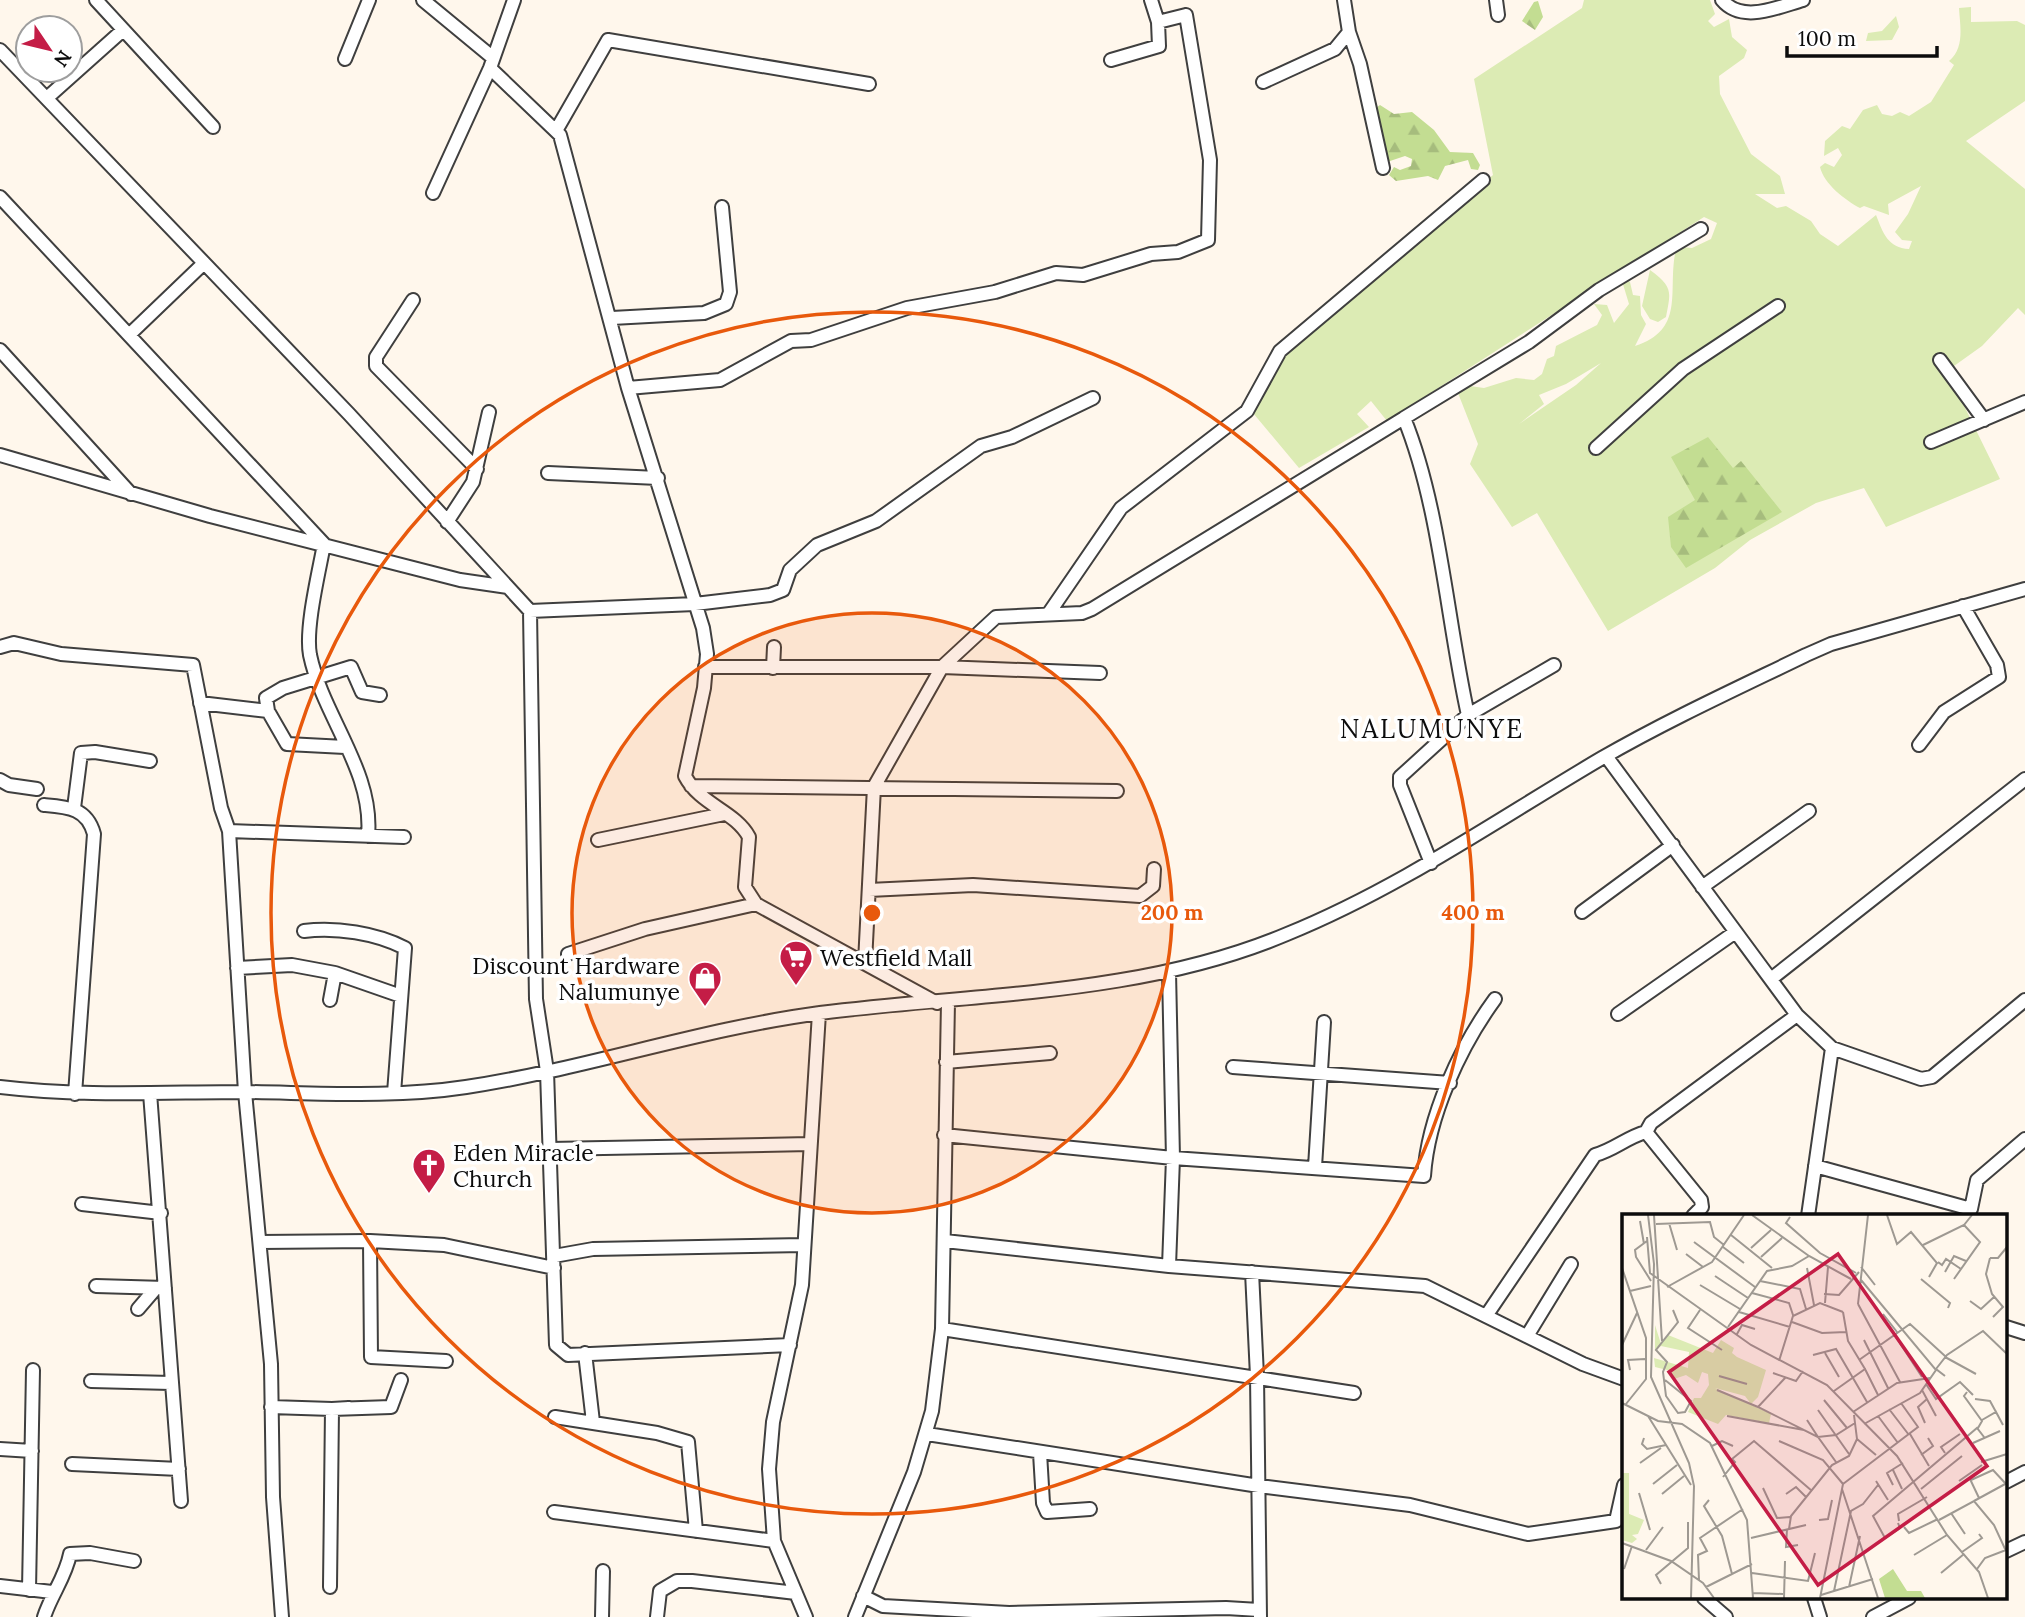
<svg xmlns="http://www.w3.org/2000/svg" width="2025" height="1617" font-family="Lora,serif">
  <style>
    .grass { fill: #dcebb4; fill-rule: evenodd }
    .forest { fill: url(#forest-firs) }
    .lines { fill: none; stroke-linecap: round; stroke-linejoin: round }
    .minor-casing { stroke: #3f3f3f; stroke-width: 16 }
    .minor { stroke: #fff; stroke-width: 12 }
    .ring { fill: none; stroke: #e8590c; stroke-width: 3.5 }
    .labels { text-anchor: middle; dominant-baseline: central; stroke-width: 7; stroke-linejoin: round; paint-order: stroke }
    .poi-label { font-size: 23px; fill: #0c0c0c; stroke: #fff; text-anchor: start }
    .quarter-label { font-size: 26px; letter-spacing: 2px; fill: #0c0c0c; stroke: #fff }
    .inset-road { fill: none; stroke: #9e9992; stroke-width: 2 }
    .view { fill: #c41d46; fill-opacity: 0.15; stroke: #c41d46; stroke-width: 3.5 }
    .inset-edge { fill: none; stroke: #0c0c0c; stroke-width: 3.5 }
    .centre { fill: #e8590c; stroke: #fff; stroke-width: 3.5 }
    .ring-label { font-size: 21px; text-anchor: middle; font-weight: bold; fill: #e8590c; stroke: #fff; stroke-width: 7; stroke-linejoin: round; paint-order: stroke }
  </style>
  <defs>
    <pattern id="forest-firs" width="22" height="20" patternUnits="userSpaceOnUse" patternTransform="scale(1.75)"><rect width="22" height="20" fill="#c3dd92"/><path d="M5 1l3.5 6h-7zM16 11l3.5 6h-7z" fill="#a6bc7d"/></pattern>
  </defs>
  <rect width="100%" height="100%" fill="#fff7ec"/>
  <!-- grass -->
  <path class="grass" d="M1584,0H1710L1715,14L1708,21L1714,27L1729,19L1732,37L1747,50L1744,58L1719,76L1720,94L1751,154L1780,176L1785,194H1755L1777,208L1786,206L1811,221L1820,234L1838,246L1876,215C1883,233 1888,248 1909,249L1912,241L1902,240L1895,232L1908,214L1921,186L1888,204L1889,215L1864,206L1860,208C1845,200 1824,184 1820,167L1825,163L1834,167L1842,155L1838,148L1824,156L1825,141L1842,126L1850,129L1863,110L1877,105L1882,114L1892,116L1900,112L1909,116L1931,102L1954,65L1949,61C1965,48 1960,26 1959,8L1971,7V22L2017,21L2025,25V101L1966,141L2025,189V315L2018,308L1982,346L1947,371L2000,479L1886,527L1864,488L1816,503L1750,540L1715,568L1608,631L1537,513L1512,527L1470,464L1478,444L1456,388L1463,385L1484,388L1516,378L1534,380L1542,374L1547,359L1554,356L1556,346L1597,325L1602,315L1594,304L1607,305L1614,323L1629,304L1622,281L1627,279L1630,282L1633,295L1640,296L1641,315L1646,324L1635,346C1685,330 1668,292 1675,254L1680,247L1692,248L1711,239L1717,223L1704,217L1387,421L1371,401L1357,414L1369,427L1299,468L1253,413L1285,355L1493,175L1474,79L1582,8ZM1601,363L1576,385L1519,424L1544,404L1539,395L1566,384Z
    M1896,16L1899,27L1892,40L1866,41L1868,33L1882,31Z
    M1650,270C1673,287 1671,291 1666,317L1658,322L1650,319L1642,306Z"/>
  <!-- forest -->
  <path class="forest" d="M1538,1L1543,17L1535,30L1522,21L1534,2Z
    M1380,105L1394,114L1412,112L1434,130L1450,152L1473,153L1480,165L1478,170L1471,169L1468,160L1445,166L1438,180L1428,176L1396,181L1389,175L1394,167L1400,170L1411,166L1412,159L1405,156L1384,163L1373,110Z
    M1708,437L1733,468L1741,461L1782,512L1686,568L1671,547L1668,517L1695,500L1671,457Z"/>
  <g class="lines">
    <defs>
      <path id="minor" d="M96,0L213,127
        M423,0L492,57
        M1496,0L1498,15
        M1722,0C1742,24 1778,7 1803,0
        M1349,32L1360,64L1383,168
        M0,50L349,414L530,611L536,999L547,1071L556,1345L568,1355L790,1345
        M345,59L369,0
        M1111,60L1159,46L1158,22
        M490,68L560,135L628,388L703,628L707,654L704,688L685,776C700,805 735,811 749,837L745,887L756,904L937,1003
        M1263,82L1335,49L1349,32L1344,0
        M48,97L123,30
        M557,129L608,40L869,84
        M433,193L490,68L514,0
        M0,197L324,544C319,572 305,628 310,655C323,717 374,771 368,836
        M413,300L376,357V366L477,469
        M612,318L704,313L726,304L730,292L722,207
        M130,334L203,264
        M0,350L131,494
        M1940,360L1984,420
        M628,388L720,380L791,341L811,340L907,308L995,292L1056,273L1083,275L1151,254L1178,252L1208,240L1210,160L1186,15L1158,22L1151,0
        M1404,418L1529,342L1599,290L1701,229
        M1931,442L2025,402
        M1596,448L1683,369L1778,306
        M0,455L210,516L460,580L508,587
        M548,473L658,478
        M447,522L473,482L489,412
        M530,611L695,604L770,595L783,590L790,570L817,545L876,521L981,446L1012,437L1093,398
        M1049,613L1121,508L1247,411L1280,351L1483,180
        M0,647L14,643L61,654L193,665L221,808L229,831L245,1092L271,1364L273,1497L282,1617
        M705,667H942L996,617L1082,613L1092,609L1404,418C1440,506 1447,621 1468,715
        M773,668L774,647
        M200,703L268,711L287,744L345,747
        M268,711L266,698L283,688L351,667L362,692L380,695
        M1919,745L1944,712L1999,677L1997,665L1963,606
        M1606,756L1797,1015L1832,1048L1808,1216
        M0,780L9,785L37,789
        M691,786L1117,791
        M44,805C68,807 87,808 94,834L75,1094
        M74,808L81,753L95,752L150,761
        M229,831L404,837
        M598,840L724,814
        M1431,863L1400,785V777L1468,715L1554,665
        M1702,887L1809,811
        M869,890L973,885L1140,896L1153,886L1154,869
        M1582,912L1673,845
        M304,931C336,927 376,933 405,948L394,1093
        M568,954L645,929L756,904
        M865,962L874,787L942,667L1100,673
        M237,968L292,965L335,973L401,996
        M1169,972L1173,1158L1169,1266L1425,1286L1583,1364L1624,1379
        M1771,979L2025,779
        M330,1000L335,973
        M1618,1014L1734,933
        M1832,1048L1921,1079L1932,1077L2025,1000
        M946,1062L1050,1053
        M1233,1067L1450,1083
        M0,1087C82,1097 165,1092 247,1092C320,1093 394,1098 466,1087C585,1069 700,1029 820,1013C976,993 1140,996 1287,934C1400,888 1498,819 1602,758C1668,720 1738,688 1806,655L1831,644L2025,589
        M150,1093L181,1501
        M1646,1132L1701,1200L1702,1207L1693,1216
        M944,1135L1173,1158L1424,1176C1428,1116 1460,1047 1495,999
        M550,1149L810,1144
        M1815,1166L1971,1209L1977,1180L2025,1139
        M1315,1167L1324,1022
        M82,1204L161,1213
        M370,1241L371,1357L446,1361
        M945,1241L1169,1266
        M260,1242L370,1241L444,1245L554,1268
        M554,1256L593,1249L803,1245
        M1252,1272L1257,1376L1260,1617
        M96,1286L165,1288
        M138,1309L156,1288
        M1486,1316L1595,1155C1614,1150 1627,1137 1646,1132L1651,1123L1797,1015
        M2006,1327L2025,1333
        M942,1329L1354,1393
        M1527,1336L1571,1264
        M585,1353L593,1422
        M91,1381L171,1383
        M271,1407L332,1409L330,1587
        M349,1408L332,1409L391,1407L401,1380
        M555,1417L657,1433L688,1442L696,1531
        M927,1434L1259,1486L1410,1505L1528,1534L1616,1521
        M0,1449L32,1451
        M1040,1453L1043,1503L1047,1512L1090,1509
        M72,1464L179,1469
        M2006,1482L2025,1472
        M554,1512L774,1541
        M1616,1521L1624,1485
        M2006,1551L2025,1542
        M0,1586L52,1592
        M29,1590L33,1370
        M863,1596L883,1606L1009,1613L1226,1608L1259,1610
        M1704,1598L1726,1617
        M1814,1598L1820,1617
        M44,1617C51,1595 66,1576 70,1554L90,1553L134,1561
        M602,1617L603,1571
        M657,1617L660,1591L677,1581H692L796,1593
        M806,1617L774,1541L769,1469L773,1422L802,1285L819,1013
        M855,1617L914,1472L932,1411L942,1329L948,1002
        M1873,1617L1909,1598"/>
    </defs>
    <!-- minor casing -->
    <use href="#minor" class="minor-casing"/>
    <!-- minor -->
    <use href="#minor" class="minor"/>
  </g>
  <!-- distance rings -->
  <circle cx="872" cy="913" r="300" fill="#e8590c" fill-opacity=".12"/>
  <g class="ring">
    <circle cx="872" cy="913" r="300"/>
    <circle cx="872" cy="913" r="601"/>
  </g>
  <!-- icons -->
  <defs>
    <symbol id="supermarket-pin" viewBox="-11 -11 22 30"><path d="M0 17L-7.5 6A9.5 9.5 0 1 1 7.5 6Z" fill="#c41d46" stroke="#fff"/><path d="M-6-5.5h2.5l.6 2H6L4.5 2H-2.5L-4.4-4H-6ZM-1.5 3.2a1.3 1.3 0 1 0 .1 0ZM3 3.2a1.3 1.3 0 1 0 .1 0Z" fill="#fff"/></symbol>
    <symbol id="shop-pin" viewBox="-11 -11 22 30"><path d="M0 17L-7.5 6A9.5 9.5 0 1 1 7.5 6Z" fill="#c41d46" stroke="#fff"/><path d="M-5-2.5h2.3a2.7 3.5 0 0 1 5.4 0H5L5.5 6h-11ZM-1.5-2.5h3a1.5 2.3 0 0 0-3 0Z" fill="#fff"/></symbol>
    <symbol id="church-pin" viewBox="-11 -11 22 30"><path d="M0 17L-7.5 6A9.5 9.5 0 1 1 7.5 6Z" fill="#c41d46" stroke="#fff"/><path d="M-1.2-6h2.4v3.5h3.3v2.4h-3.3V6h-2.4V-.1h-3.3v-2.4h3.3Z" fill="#fff"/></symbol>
  </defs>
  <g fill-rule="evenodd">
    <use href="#supermarket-pin" x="777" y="938" width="38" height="52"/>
    <use href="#shop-pin" x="686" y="959" width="38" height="52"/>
    <use href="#church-pin" x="410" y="1146" width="38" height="52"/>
  </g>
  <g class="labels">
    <!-- poi labels -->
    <g class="poi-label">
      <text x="820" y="957">Westfield Mall</text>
      <text x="680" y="965" text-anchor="end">Discount Hardware<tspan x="680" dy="26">Nalumunye</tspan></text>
      <text x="453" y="1152">Eden Miracle<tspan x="453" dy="26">Church</tspan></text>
    </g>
    <!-- quarter labels -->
    <g class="quarter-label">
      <text x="1432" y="728">NALUMUNYE</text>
    </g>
  </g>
  <!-- overview -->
  <g transform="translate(1622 1214)">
    <rect width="385" height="385" fill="#fff7ec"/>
    <path d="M33,111L39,130L46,121L91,139L99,126L112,134L110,139L115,143L144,156L136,183L129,190L123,182L93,174L149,200L147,209L104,201L96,210L66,198L72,184H79L87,171L86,160L80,158L76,169L64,161L52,165L49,157L33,153L32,144L66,154L67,138L39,132L33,137ZM0,259H7V302L0,300Z" fill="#dcebb4"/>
    <path d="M271,355L285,377H299L303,384H263L257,365Z" fill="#c3dd92"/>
    <path d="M0,297L22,306L16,320L10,321L15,325L10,329L0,326Z" fill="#dcebb4"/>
    <path class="inset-road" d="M26,1L32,50L29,163L67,249L72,272L69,384M32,1L40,127M130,1L187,42L229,65M265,1L275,30L289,18L315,49L307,63M168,3L164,9L198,39L234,59M18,7L22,30M47,9L55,36M34,10L88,8L92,23L102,31M109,21L150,54M25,23L28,59L129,131L205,171L275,242L325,321L357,358L366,384M25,27L13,36L14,43L29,67M72,28L133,73M301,31L342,11L350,1M101,33L122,49M129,34L149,16M64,40L81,53M139,43L160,24M368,44L364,60L370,80L381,93L371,103M368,44H376L385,33M316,48L320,51L324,45L339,55M239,53L253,71M0,54L24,124V165L4,190M185,54L192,91M323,58L332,42L344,47M93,62L126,84M299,65L328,89L326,94M332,65L358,28L342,11M239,66L314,156L298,179L242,210M138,67L178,75L184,95M78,71L118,95M45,73L90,48L122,1M8,77L29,72M130,79L167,89L171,101M202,80L217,81L237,58M348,87L359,95L372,83M203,89L206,53M236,90L246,1M236,90L278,168M78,96L66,114L100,136M117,98L168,113M261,100L275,118M170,108L200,119L224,118M106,113L145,57L170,52L187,42M115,120L120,111L133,115M272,120L300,163M242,126L266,174M0,131L15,99M203,139L217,163M191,141L214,135L245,188M323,143L354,160M237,146L288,110L323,142M157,147L171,102L198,89L221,98M243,155L256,181M8,156L6,146L23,145M151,159L174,167L181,157M97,162L125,170M323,162L314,155L325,141L361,117L385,140M163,164L136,193L196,223L214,248M43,166L69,187L63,198L56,199L44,182L41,158L45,148L34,136L56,108L51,96M304,170L314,185L338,168L351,181M95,176L136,193M300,176L314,202M212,177L243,155L226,127L221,98M345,178L342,182L360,207L356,214M353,185L368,187L374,198M202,186L225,214M0,189L36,207L60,210L88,229L125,306L131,384M267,195L287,221M196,196L227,240M231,198L275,169L308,164M26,202L69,271M105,202L182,216M256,202L276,229M185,206L196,223L214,221L233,209M360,206L374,198L381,211M303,209L296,193L305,185M288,220L307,252M22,224L20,230L25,235L44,231M235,225L254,241M157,227L201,246L221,270M351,229L378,217M90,232L100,227L111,232M323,239L319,233L338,220M299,241L311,232L306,224M359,248L385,240M18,249L39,234M271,256L280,275M101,263L113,248L110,245L132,227L190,277M348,265L357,284M349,266L371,256L384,270M254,267L266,286M337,267L360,251M31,270L55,251M271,271L265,259L281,249M141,274L155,304L168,303M220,275L256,384M299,275L340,242M17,279L28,316M40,280L62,262M164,280L174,273L184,283M87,286L82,292L100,322L110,360L130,350M352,287L385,269M329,299L343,320M197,306L206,305L210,286M317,306L352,287L372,311L384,337M277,307L276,300L305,283M276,309L278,314L263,324L251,302L355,214L362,223M282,313L287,319L316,305M165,315L164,333L176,331M167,315L169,302L210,251L227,242L235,225L232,201M129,324L184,311M0,329L49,347L81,369L92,384M24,336L41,313M340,338L360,324L357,320M292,341L325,321M2,355L10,332M355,355L363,344L384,336M130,359L186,367L193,339M319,359L342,340M77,366L76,341L85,337L78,324L121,295M39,370L34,361L66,334V308M84,373L110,360M227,373L238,322M212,377L229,297L241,290L256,271M131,379L161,380M199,381L251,365M162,384L163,347M198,384L221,270L296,213L279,189"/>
    <path class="view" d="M216,40L365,252L196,371L47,158Z"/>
    <rect width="385" height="385" class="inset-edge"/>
  </g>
  <circle cx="872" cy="913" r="10" class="centre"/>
  <g class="ring-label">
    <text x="1172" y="920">200 m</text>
    <text x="1473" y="920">400 m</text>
  </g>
  <!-- north arrow -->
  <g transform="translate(49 49) rotate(125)"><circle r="33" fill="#ffffff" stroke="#9e9e9e" stroke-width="2"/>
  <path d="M0-5L12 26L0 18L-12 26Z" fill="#c41d46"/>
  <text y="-10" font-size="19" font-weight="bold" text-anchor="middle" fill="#0c0c0c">N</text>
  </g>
  <!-- scale -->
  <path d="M1787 46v10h150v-10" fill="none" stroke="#0c0c0c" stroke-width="3.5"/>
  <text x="1798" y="46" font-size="21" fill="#0c0c0c" stroke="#ffffff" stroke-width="5" paint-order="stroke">100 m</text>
</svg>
